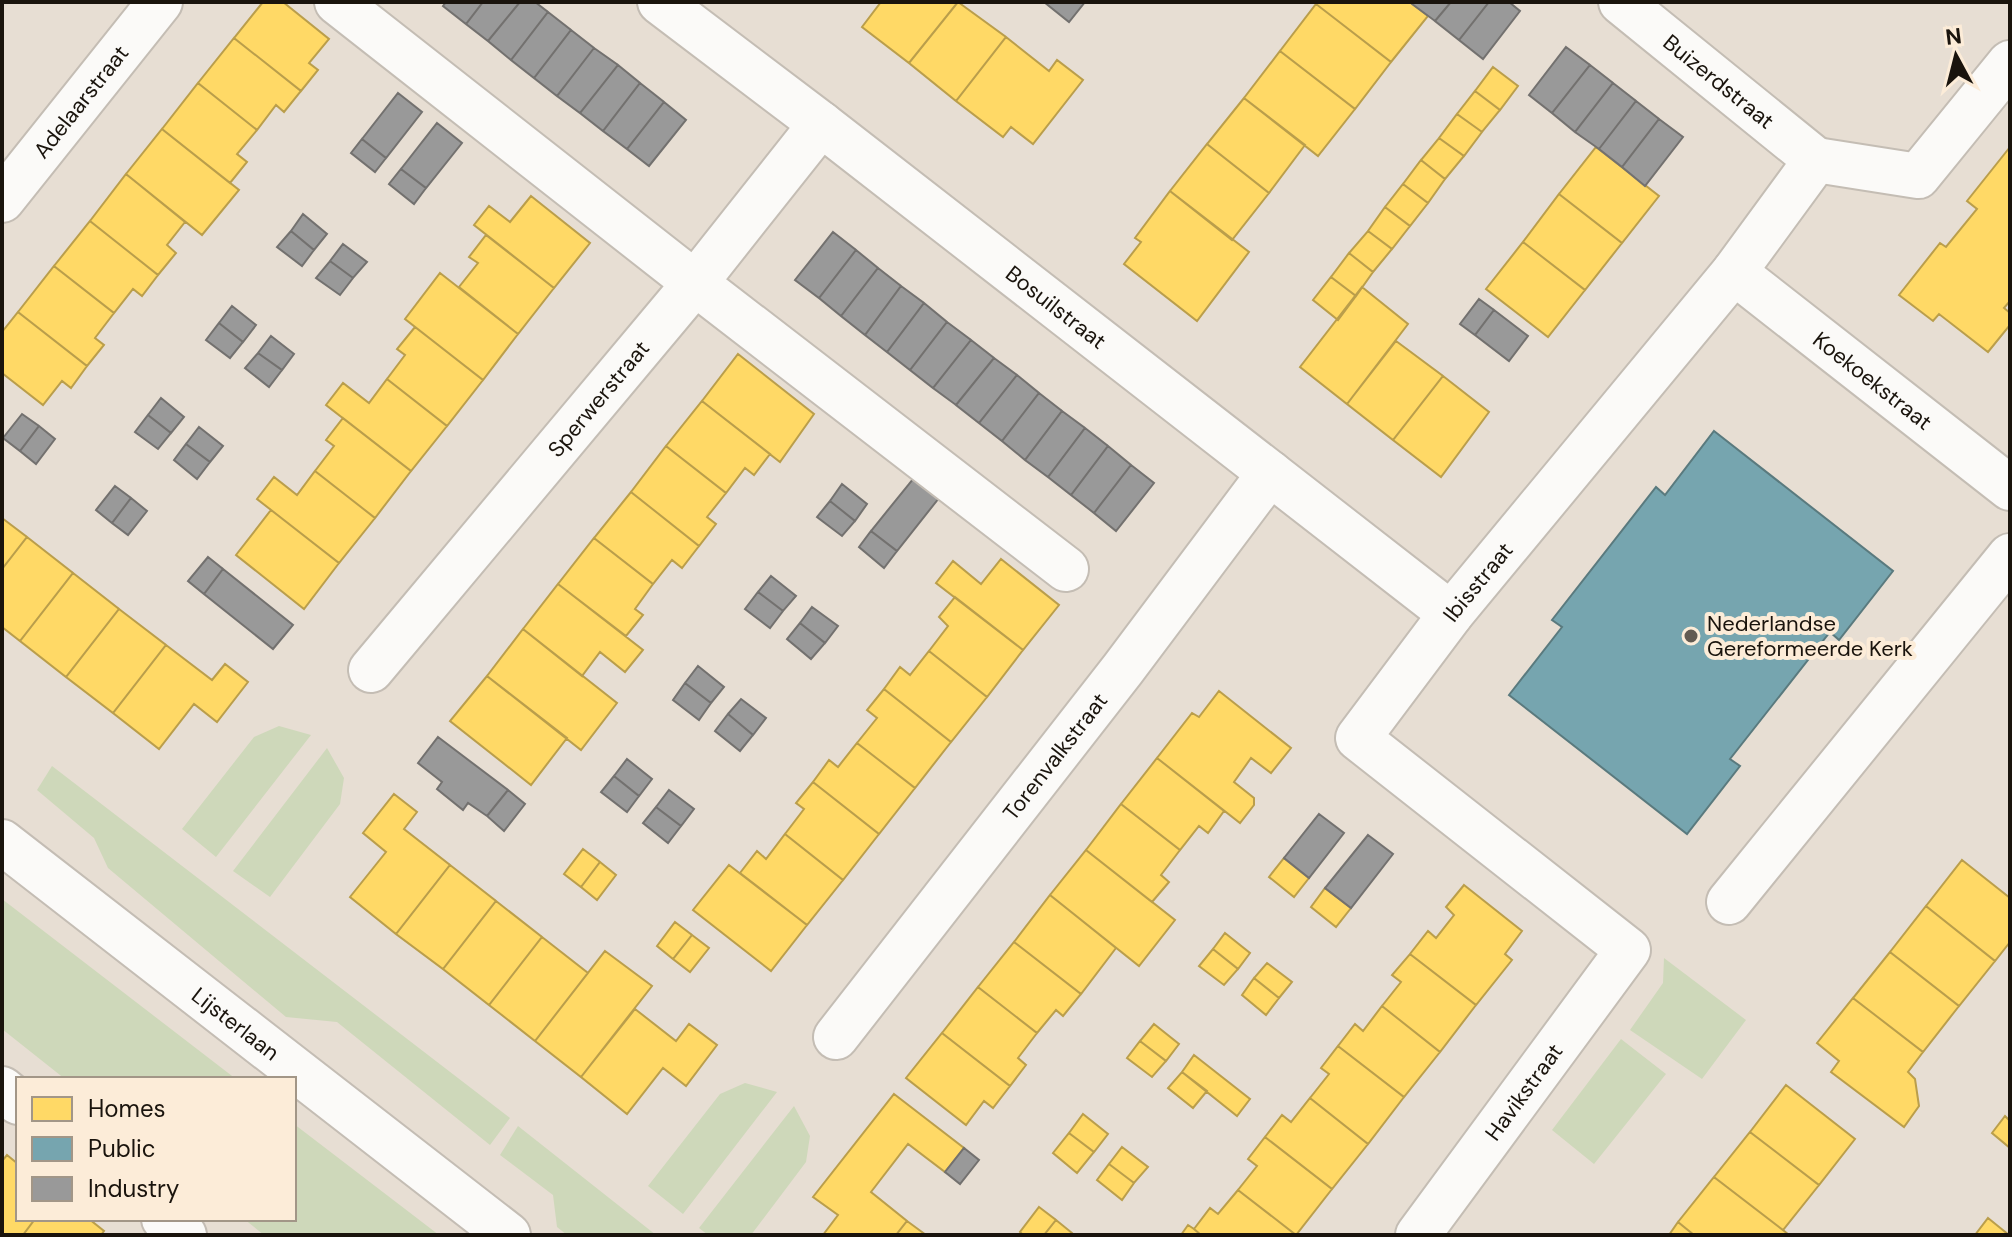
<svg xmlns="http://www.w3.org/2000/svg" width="2012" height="1237" font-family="'DM Sans',sans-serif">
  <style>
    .green { fill: #ced8ba }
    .homes { fill: #ffd966; stroke: #ba9e4b; stroke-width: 2 }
    .public { fill: #76a5af; stroke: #5a7a7e; stroke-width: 2 }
    .industry { fill: #999; stroke: #73716f; stroke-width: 2 }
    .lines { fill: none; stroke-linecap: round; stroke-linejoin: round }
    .minor-casing { stroke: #c4bdb4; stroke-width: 48 }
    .minor { stroke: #fbfaf8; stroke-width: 44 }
    .poi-dot { fill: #625b52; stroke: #fcecd8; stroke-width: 3 }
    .labels { text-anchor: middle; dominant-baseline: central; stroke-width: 8; stroke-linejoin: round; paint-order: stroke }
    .street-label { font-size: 22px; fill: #1a140d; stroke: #fcecd8 }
    .poi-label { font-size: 22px; fill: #1a140d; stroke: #fcecd8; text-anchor: start }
  </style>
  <rect width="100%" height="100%" fill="#e7ded3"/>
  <!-- green -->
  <path class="green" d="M279,726L311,735L216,857L182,829L254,737Z
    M327,748L344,778L340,804L270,897L233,871Z
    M52,766L510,1118L490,1145L337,1022L286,1017L108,868L94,838L37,790Z
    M2,899L236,1079H65L2,1029Z
    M1664,958L1746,1020L1702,1079L1630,1030L1663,983Z
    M1621,1039L1666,1074L1594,1164L1552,1130Z
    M745,1083L777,1092L683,1214L648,1186L720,1094Z
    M794,1106L810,1136L806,1162L751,1235H708L699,1228Z
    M294,1124L439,1235H264L244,1219H294Z
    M518,1126L656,1235H567L557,1227L553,1195L500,1155Z"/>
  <!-- homes -->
  <path class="homes" d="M263,2H283L329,39L309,63L318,70L301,91L234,38Z
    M881,2H958L909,63L862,27Z
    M958,2L1006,37L956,101L909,63Z
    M1318,2H1410L1428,16L1391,62L1316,4Z
    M1316,4L1391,62L1355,109L1280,51Z
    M1006,37L1049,71L1057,60L1083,80L1033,144L1011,127L1003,137L956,101Z
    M234,38L301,91L284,112L276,105L257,130L198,83Z
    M1280,51L1355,109L1318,156L1244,98Z
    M1493,67L1518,86L1500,110L1475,91Z
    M198,83L257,130L237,154L247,162L230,183L162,129Z
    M1475,91L1500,110L1482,132L1457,114Z
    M1244,98L1305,145L1269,193L1207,144Z
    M1457,114L1482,132L1464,156L1439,138Z
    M162,129L239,190L202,235L126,174Z
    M1439,138L1464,156L1445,179L1421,160Z
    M1207,144L1269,193L1232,240L1170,191Z
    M1596,147L1659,196L1622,243L1559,194Z
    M2010,147V301L2004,308L2010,313V325L1988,352L1939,314L1933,321L1899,295L1940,243L1946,247L1977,209L1967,201Z
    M1421,160L1445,179L1428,203L1403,184Z
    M126,174L185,222L167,245L176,253L158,275L90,221Z
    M1403,184L1428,203L1410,226L1385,207Z
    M1170,191L1249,252L1197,321L1124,264L1141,242L1135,238Z
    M1559,194L1622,243L1585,290L1523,242Z
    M531,196L590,243L554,288L474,225L489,206L510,222Z
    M1385,207L1410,226L1392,249L1368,231Z
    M90,221L158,275L142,296L133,289L114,313L54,266Z
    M1368,231L1392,249L1373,272L1349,253Z
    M486,235L554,288L518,334L459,287L478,263L469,257Z
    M1523,242L1585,290L1548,337L1486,289Z
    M1349,253L1373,272L1356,296L1331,277Z
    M54,266L114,313L95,338L104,345L87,366L18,312Z
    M440,273L518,334L483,380L405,319Z
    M1331,277L1356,296L1338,320L1313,300Z
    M1362,287L1408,324L1347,404L1300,367Z
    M18,312L87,366L71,388L62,381L43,405L2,373V332Z
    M415,327L483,380L447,426L387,379L405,355L397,349Z
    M1396,341L1443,376L1393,440L1347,404Z
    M738,354L814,414L780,462L702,401Z
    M1443,376L1489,412L1441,477L1393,440Z
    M387,379L447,426L411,471L326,405L343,383L369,403Z
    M702,401L770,454L754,475L745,468L726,493L666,446Z
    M343,418L411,471L375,518L315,471L334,446L326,440Z
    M666,446L726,493L707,517L716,524L699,546L631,492Z
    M315,471L375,518L339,563L257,499L274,477L297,495Z
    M631,492L699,546L682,568L672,560L653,584L594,538Z
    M271,510L339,563L304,609L236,555Z
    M2,518L27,537L2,569Z
    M27,537L73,573L20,641L2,627V569Z
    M594,538L653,584L635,609L643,615L626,636L558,584Z
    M1001,559L1059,605L1023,650L936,583L953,561L981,584Z
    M73,573L119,609L66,677L20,641Z
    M558,584L643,650L625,672L600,652L582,676L523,629Z
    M955,597L1023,650L987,697L929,651L948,626L939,617Z
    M119,609L166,645L113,713L66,677Z
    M523,629L617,703L581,750L487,676Z
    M166,645L212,680L225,664L248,682L217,722L194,704L159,749L113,713Z
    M929,651L987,697L951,742L884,689L900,667L910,675Z
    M487,676L567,738L531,785L450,721Z
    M884,689L951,742L915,788L857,743L877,718L867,710Z
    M1219,691L1291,748L1271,773L1251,758L1234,782L1254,798V805L1240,823L1157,758L1192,713L1199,717Z
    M857,743L915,788L879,834L813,782L829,760L838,767Z
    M1157,758L1224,811L1208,833L1199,826L1180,850L1121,804Z
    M813,782L879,834L843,880L785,834L804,809L796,803Z
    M394,794L417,812L404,829L450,865L396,934L350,897L386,852L363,833Z
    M1121,804L1180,850L1161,875L1169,882L1152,902L1086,850Z
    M785,834L843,880L807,925L740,873L757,851L766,859Z
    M583,849L600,862L581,887L564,874Z
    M1086,850L1175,920L1139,966L1050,895Z
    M1284,858L1309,878L1294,897L1269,877Z
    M1962,860L2010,898V942L1995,961L1926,906Z
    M600,862L616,875L597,900L581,887Z
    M450,865L496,901L443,969L396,934Z
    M729,865L807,925L771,971L693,910Z
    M1464,885L1522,931L1505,954L1512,960L1476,1005L1410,954L1428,931L1436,938L1454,915L1446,907Z
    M1325,888L1351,908L1336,927L1311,907Z
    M1050,895L1116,948L1081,994L1014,942Z
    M496,901L542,937L489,1005L443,969Z
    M1926,906L1995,961L1959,1006L1890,952Z
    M675,922L692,935L673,959L657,946Z
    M1225,933L1250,953L1238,969L1213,949Z
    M692,935L709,948L690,972L673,959Z
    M542,937L588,973L535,1041L489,1005Z
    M1014,942L1081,994L1063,1016L1056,1010L1037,1033L978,987Z
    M1213,949L1238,969L1224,985L1199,966Z
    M605,951L652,986L581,1077L535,1041Z
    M1890,952L1959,1006L1923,1052L1853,998Z
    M1410,954L1476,1005L1440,1052L1382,1006L1401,982L1392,975Z
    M1267,963L1292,982L1279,998L1254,978Z
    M1254,978L1279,998L1266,1015L1242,995Z
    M978,987L1037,1033L1018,1058L1026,1065L1010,1086L942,1033Z
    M1853,998L1923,1052L1908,1072L1915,1079L1919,1106L1904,1127L1831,1072L1839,1061L1817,1043Z
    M1382,1006L1440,1052L1404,1097L1338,1046L1355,1024L1363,1031Z
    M635,1009L676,1041L689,1024L717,1045L686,1086L663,1068L627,1114L581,1077Z
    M1154,1024L1179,1044L1166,1061L1140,1041Z
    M942,1033L1010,1086L993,1108L984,1101L966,1125L906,1078Z
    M1140,1041L1166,1061L1152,1077L1127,1058Z
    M1338,1046L1404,1097L1368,1144L1310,1098L1329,1074L1321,1068Z
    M1194,1055L1250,1099L1237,1116L1182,1072Z
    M1182,1072L1207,1091L1193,1108L1168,1088Z
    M1786,1085L1855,1139L1819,1185L1750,1132Z
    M894,1094L964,1148L945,1172L908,1144L871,1192L907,1221L896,1235H823L838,1215L813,1197Z
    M1310,1098L1368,1144L1332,1189L1265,1137L1282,1115L1291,1122Z
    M1083,1114L1108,1134L1094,1152L1069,1133Z
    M2005,1116L2010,1121V1148L1992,1133Z
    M1750,1132L1819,1185L1783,1230L1714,1177Z
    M1069,1133L1094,1152L1077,1173L1053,1153Z
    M1265,1137L1332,1189L1296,1235L1238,1190L1257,1166L1248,1159Z
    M1122,1147L1148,1167L1134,1183L1109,1164Z
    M7,1155L18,1164V1219H35L23,1235H2V1161Z
    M1109,1164L1134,1183L1122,1200L1097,1180Z
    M1714,1177L1783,1230L1789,1235H1694L1678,1222Z
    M1238,1190L1296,1235H1201L1194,1229L1210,1208L1218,1214Z
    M1039,1207L1056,1220L1044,1235H1023L1020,1232Z
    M1988,1218L2009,1235H1975Z
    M35,1219H89L104,1231L101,1235H23Z
    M1056,1220L1072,1233L1071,1235H1044Z
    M907,1221L926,1235H896Z
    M1678,1222L1694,1235H1669Z
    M1188,1225L1194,1229L1201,1235H1181Z"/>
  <!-- public -->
  <path class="public" d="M1714,431L1893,571L1839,640L1830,632L1730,759L1740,766L1687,834L1509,695L1562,627L1552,620L1656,487L1665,495Z"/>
  <!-- industry -->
  <path class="industry" d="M446,2H483L466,24L443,6Z
    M483,2H520L488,41L466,24Z
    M520,2H535L548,12L511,60L488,41Z
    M1044,2H1085L1069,22Z
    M1413,2H1451L1435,21L1412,4Z
    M1451,2H1489L1459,40L1435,21Z
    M1489,2H1509L1520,11L1483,59L1459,40Z
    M548,12L571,30L534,78L511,60Z
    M571,30L594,48L557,96L534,78Z
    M1566,47L1590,65L1552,113L1529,95Z
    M594,48L618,65L580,113L557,96Z
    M618,65L640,83L603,131L580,113Z
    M1590,65L1613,83L1575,132L1552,113Z
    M640,83L664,102L627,149L603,131Z
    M1613,83L1636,101L1599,149L1575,132Z
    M398,93L422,112L386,158L362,139Z
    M1636,101L1659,119L1622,167L1599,149Z
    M664,102L686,120L649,166L627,149Z
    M1659,119L1683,137L1645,186L1622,167Z
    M437,123L462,143L426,188L401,169Z
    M362,139L386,158L375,172L351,153Z
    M401,169L426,188L414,204L389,184Z
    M303,214L327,234L314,250L291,231Z
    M291,231L314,250L302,266L277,247Z
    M833,232L856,250L819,298L795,280Z
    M343,244L367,262L353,278L330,261Z
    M856,250L878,268L841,316L819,298Z
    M330,261L353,278L340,295L316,278Z
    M878,268L901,286L865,335L841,316Z
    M901,286L924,303L887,352L865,335Z
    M1479,299L1494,310L1475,335L1460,324Z
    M924,303L947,322L910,370L887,352Z
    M232,306L256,325L243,342L219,323Z
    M1494,310L1528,336L1509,361L1475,335Z
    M947,322L971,340L933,388L910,370Z
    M219,323L243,342L230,358L206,340Z
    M271,336L294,354L282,370L258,353Z
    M971,340L994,358L956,405L933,388Z
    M258,353L282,370L269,387L245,368Z
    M994,358L1017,375L979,423L956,405Z
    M1017,375L1039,393L1002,441L979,423Z
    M1039,393L1062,411L1025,460L1002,441Z
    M161,398L184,417L171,433L148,415Z
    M1062,411L1085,428L1048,477L1025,460Z
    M22,414L39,426L20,451L3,438Z
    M148,415L171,433L158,449L135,432Z
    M39,426L55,439L36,464L20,451Z
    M199,427L223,446L210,462L186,444Z
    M1085,428L1108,446L1071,495L1048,477Z
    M186,444L210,462L197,479L174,460Z
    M1108,446L1131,465L1094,513L1071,495Z
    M1131,465L1154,483L1116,531L1094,513Z
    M913,479L939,498L897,551L871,531Z
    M842,484L867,504L855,521L830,501Z
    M115,486L131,498L112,523L96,510Z
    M131,498L147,511L128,535L112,523Z
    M830,501L855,521L842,536L817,517Z
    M871,531L897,551L884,568L859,547Z
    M208,557L223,569L204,594L188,581Z
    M223,569L293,625L273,649L204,594Z
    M771,576L796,596L783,611L758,592Z
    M758,592L783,611L770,628L745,609Z
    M812,607L838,626L825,643L800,623Z
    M800,623L825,643L811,659L787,639Z
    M698,666L724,687L711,703L685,683Z
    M685,683L711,703L699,720L673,700Z
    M741,699L766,718L753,735L728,714Z
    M728,714L753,735L740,751L715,731Z
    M438,737L508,790L487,816L468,803L463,810L437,789L442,782L418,763Z
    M627,759L652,779L639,796L614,776Z
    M614,776L639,796L627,812L601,792Z
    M508,790L525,804L504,831L487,816Z
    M669,790L694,809L681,826L656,807Z
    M656,807L681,826L668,843L643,823Z
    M1319,814L1344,833L1309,878L1284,858Z
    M1368,835L1393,854L1351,908L1325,888Z
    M964,1148L979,1160L960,1184L945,1172Z"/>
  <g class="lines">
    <defs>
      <g id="minor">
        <path d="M337,2L695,283L1066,569"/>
        <path id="s1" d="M660,2L821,124L1451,614"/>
        <path id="s2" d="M1621,2L1816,160"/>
        <path d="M1816,160L1918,176L2010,63"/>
        <path id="s3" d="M2,200L160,2"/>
        <path id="s4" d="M1734,272L2010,488"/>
        <path id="s5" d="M371,670L695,283L821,124"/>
        <path id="s6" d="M2,842L508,1235"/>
        <path d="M1729,902L2010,556"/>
        <path id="s7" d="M836,1037L1123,669L1270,473"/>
        <path d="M2,1089L18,1102"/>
        <path d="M164,1219L184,1235"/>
        <path id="s8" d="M1418,1235L1628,950L1358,738L1451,614L1734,272L1816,160"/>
      </g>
    </defs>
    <!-- minor casing -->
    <use href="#minor" class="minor-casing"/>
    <!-- minor -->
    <use href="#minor" class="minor"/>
  </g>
  <!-- markers -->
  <circle class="poi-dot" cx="1691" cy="636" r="8"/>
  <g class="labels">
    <!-- street labels -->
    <g class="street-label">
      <text stroke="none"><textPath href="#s2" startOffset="126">Buizerdstraat</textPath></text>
      <text stroke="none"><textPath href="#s3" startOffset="126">Adelaarstraat</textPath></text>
      <text stroke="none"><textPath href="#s1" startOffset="500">Bosuilstraat</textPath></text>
      <text stroke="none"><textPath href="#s4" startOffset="176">Koekoekstraat</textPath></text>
      <text stroke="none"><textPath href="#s5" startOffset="354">Sperwerstraat</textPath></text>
      <text stroke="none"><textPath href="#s8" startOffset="894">Ibisstraat</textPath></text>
      <text stroke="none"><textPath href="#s7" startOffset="356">Torenvalkstraat</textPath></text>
      <text stroke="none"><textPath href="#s6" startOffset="296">Lijsterlaan</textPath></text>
      <text stroke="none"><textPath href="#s8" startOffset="178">Havikstraat</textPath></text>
    </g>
    <!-- poi labels -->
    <g class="poi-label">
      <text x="1707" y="623">Nederlandse<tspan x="1707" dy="25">Gereformeerde Kerk</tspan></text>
    </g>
  </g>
  <!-- border -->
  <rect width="2012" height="1237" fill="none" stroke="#1a140d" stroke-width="8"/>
  <!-- legend -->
  <rect x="16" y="1077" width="280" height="144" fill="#fcecd8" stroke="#a29687" stroke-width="2"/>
  <rect x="32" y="1097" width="40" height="24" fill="#ffd966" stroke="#a29687" stroke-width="2"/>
  <text x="88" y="1117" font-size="24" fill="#1a140d">Homes</text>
  <rect x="32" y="1137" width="40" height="24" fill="#76a5af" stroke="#a29687" stroke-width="2"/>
  <text x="88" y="1157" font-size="24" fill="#1a140d">Public</text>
  <rect x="32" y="1177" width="40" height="24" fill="#999999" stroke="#a29687" stroke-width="2"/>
  <text x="88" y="1197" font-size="24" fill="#1a140d">Industry</text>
  <!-- north arrow -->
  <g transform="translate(1956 56) rotate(353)" stroke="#fcecd8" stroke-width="6" paint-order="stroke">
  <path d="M0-6L14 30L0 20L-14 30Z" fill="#1a140d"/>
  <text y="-12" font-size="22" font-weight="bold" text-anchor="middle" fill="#1a140d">N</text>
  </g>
</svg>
